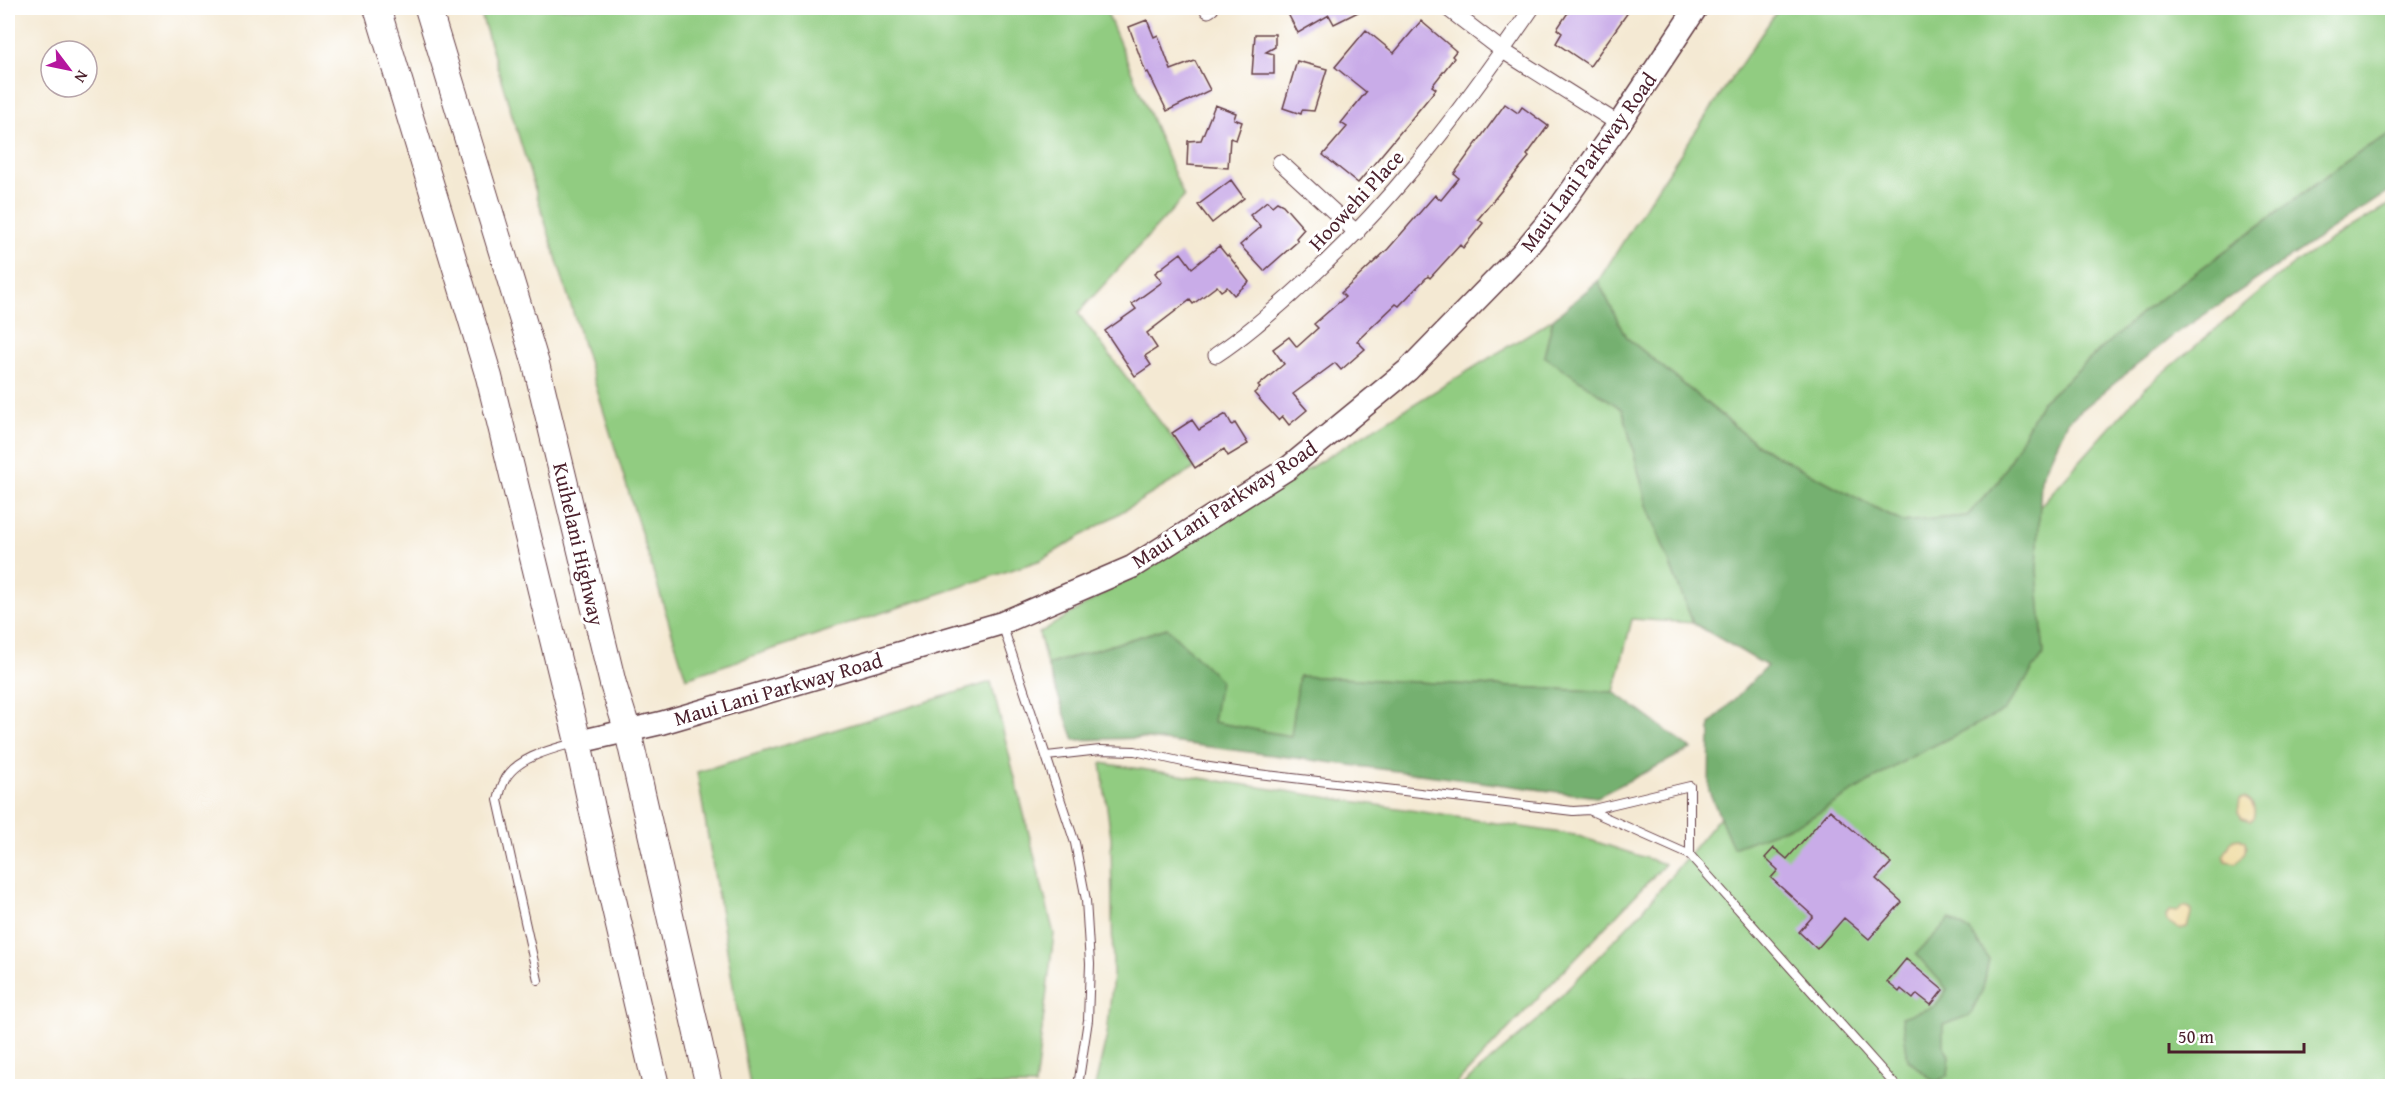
<svg xmlns="http://www.w3.org/2000/svg" width="2400" height="1094" font-family="'Gentium Book Plus',serif">
  <style>
    .green { fill: #91cc81; stroke: #6e7656; stroke-width: 1.5 }
    .forest { fill: #74b06f; stroke: #5f684d; stroke-width: 1.5 }
    .sand { fill: #eeda9e; stroke: #9c7c64; stroke-width: 1.5 }
    .building { fill: #c9ace8 }
    .lines { fill: none; stroke-linecap: round; stroke-linejoin: round }
    .service-casing { stroke: #643d44; stroke-width: 10 }
    .minor-casing { stroke: #643d44; stroke-width: 17 }
    .secondary-casing { stroke: #643d44; stroke-width: 25 }
    .primary-casing { stroke: #643d44; stroke-width: 28 }
    .service { stroke: #fff; stroke-width: 8 }
    .minor { stroke: #fff; stroke-width: 15 }
    .secondary { stroke: #fff; stroke-width: 22 }
    .primary { stroke: #fff; stroke-width: 26 }
    .labels { text-anchor: middle; dominant-baseline: central; stroke-width: 6; stroke-linejoin: round; paint-order: stroke }
    .street-label { font-size: 21px; fill: #4a1f2b; stroke: #fff }
  </style>
  <rect width="100%" height="100%" fill="#fff"/>
  <filter id="ink" filterUnits="userSpaceOnUse"><feTurbulence type="fractalNoise" baseFrequency=".0167" numOctaves="2"/><feDisplacementMap in="SourceGraphic" scale="12" xChannelSelector="R" yChannelSelector="G"/><feConvolveMatrix kernelMatrix="1 2 1 2 8 2 1 2 1" color-interpolation-filters="sRGB"/></filter>
  <filter id="wash" filterUnits="userSpaceOnUse"><feTurbulence type="fractalNoise" baseFrequency=".008" numOctaves="4" result="noise"/><feDisplacementMap in="SourceGraphic" scale="24" xChannelSelector="R" yChannelSelector="G"/><feGaussianBlur stdDeviation="1.35" result="paint"/><feColorMatrix in="noise" values="0 0 0 0 0 0 0 0 0 0 0 0 0 0 0 0 0 1.4 0 .05"/><feComposite in="paint" operator="in"/></filter>
  <g filter="url(#wash)">
    <rect width="100%" height="100%" fill="#f4e9d3"/>
    <!-- green -->
    <path class="green" d="M479,8H1105L1184,197L1078,313L1195,468L1041,560L686,678Z
      M1779,8H2392V133L2362,150L2145,310L2041,403L1998,482L1967,516L1902,522L1759,446L1626,337L1598,281L1658,187Z
      M2392,203V1086H1461L1538,1020L1642,911L1794,727L1952,605L2144,389L2296,262Z
      M1553,319L1545,356L1623,410L1647,505L1693,623L1632,619L1614,692L1299,676L1292,737L1213,722L1167,628L1047,665L1039,633Z
      M991,682L1054,934L1035,1086H750L697,772Z
      M1101,763L1575,835L1665,864L1454,1086H1095L1107,1035L1113,975L1111,837Z"/>
    <!-- forest -->
    <path class="forest" d="M2392,133V189L2174,335L2068,421L2041,479L2037,570L2044,654L2004,711L1909,758L1805,821L1733,848L1709,791L1710,724L1767,666L1693,623L1647,505L1623,410L1544,356L1553,319L1598,281L1626,337L1759,446L1902,522L1967,516L1998,482L2041,403L2145,310L2362,150Z
      M1167,628L1220,680L1213,722L1291,736L1299,676L1614,692L1691,749L1597,797L1140,738L1074,740L1047,665Z
      M1950,919L1970,931L1989,959L1983,989L1970,1015L1943,1025V1045L1950,1056L1948,1076L1935,1082L1908,1060L1902,1017L1936,1006L1947,989L1916,954Z"/>
    <!-- sand -->
    <path class="sand" d="M2244,798C2253,801 2256,809 2253,819L2250,821L2242,818L2238,812L2240,799Z
      M2240,838L2245,841C2247,852 2244,856 2236,863L2226,861L2224,855L2233,839Z
      M2183,907H2188L2192,911L2187,927L2179,929L2167,921L2166,916L2169,911L2177,912Z"/>
    <g id="blocks">
      <!-- building -->
      <path class="building" d="M1285,8H1366L1334,24L1329,15L1298,33Z
        M1571,8H1631L1590,66L1556,43L1562,33L1557,29Z
        M1147,20L1154,37L1158,35L1171,70L1195,61L1210,90L1167,111L1148,72L1146,73L1129,27Z
        M1421,21L1456,51L1452,56L1454,58L1432,86L1436,89L1423,105L1358,183L1323,155L1347,127L1341,123L1366,92L1335,67L1366,30L1394,53Z
        M1255,34H1275V47L1266,52L1274,54V74H1252Z
        M1297,61L1327,69L1314,111L1302,110L1301,114L1283,108Z
        M1505,104L1518,113L1522,107L1548,126L1527,155L1529,157L1478,219L1483,223L1463,248L1460,245L1430,278L1428,276L1399,306L1396,304L1357,341L1365,349L1341,370L1335,363L1293,394L1307,410L1289,425L1282,416L1278,420L1254,393L1260,388L1258,386L1284,364L1273,349L1289,337L1297,347L1318,328L1314,324L1345,297L1341,293L1388,249L1435,195L1441,200L1459,178L1454,174Z
        M1215,105L1236,113L1234,119L1242,122L1236,140L1230,138L1228,168L1187,165L1188,141L1201,140Z
        M1231,180L1244,198L1212,223L1198,205Z
        M1267,201L1272,206L1277,202L1283,205L1304,229L1296,238L1298,241L1264,271L1240,245L1261,227L1250,215Z
        M1219,246L1227,256L1228,255L1249,282L1234,295L1227,287L1221,291L1217,286L1193,304L1190,300L1147,333L1157,348L1145,356L1151,365L1135,376L1105,331L1136,309L1132,304L1162,282L1155,273L1181,253L1192,268Z
        M1226,414L1232,425L1235,423L1248,444L1228,456L1224,449L1195,468L1172,433L1192,420L1199,430Z
        M1830,810L1891,863L1876,879L1902,902L1869,939L1844,918L1817,949L1799,932L1813,916L1771,878L1778,870L1765,858L1774,848L1787,859Z
        M1906,959L1943,990L1931,1005L1917,994L1913,999L1901,989L1899,992L1887,982Z"/>
    </g>
  </g>
  <g filter="url(#ink)">
    <use href="#blocks" fill-opacity="0" stroke="#643d44" stroke-width="1.5"/>
    <g class="lines">
      <defs>
        <path id="service" d="M1002,624L1075,843L1086,900L1090,964L1088,1020L1078,1086
          M1047,756L1100,750L1135,751L1196,765L1250,773L1573,811L1589,810L1690,786V855
          M1589,810L1690,855L1896,1086
          M538,980L498,800C500,794 501,787 504,782C514,758 552,749 574,743"/>
        <path id="minor" d="M1447,8L1503,51L1619,124
          M1208,10L1211,8
          M1280,162L1357,233
          M1216,355C1243,337 1267,316 1291,295C1387,210 1460,113 1532,8"/>
        <path id="secondary" d="M578,742L661,723L1002,623L1132,567L1287,469L1408,370L1522,253L1557,211L1619,124L1696,8"/>
        <path id="primary" d="M377,8L489,377L578,742L593,813L656,1086
          M428,8L536,364L613,684L628,732L709,1086"/>
      </defs>
      <!-- service casing -->
      <use href="#service" class="service-casing"/>
      <!-- minor casing -->
      <use href="#minor" class="minor-casing"/>
      <!-- secondary casing -->
      <use href="#secondary" class="secondary-casing"/>
      <!-- primary casing -->
      <use href="#primary" class="primary-casing"/>
      <!-- service -->
      <use href="#service" class="service"/>
      <!-- minor -->
      <use href="#minor" class="minor"/>
      <!-- secondary -->
      <use href="#secondary" class="secondary"/>
      <!-- primary -->
      <use href="#primary" class="primary"/>
    </g>
  </g>
  <g class="labels">
    <!-- street labels -->
    <g class="street-label">
      <text transform="translate(1588 162) rotate(-54)">Maui Lani Parkway Road</text>
      <text transform="translate(1356 200) rotate(-47)">Hoowehi Place</text>
      <text transform="translate(1224 504) rotate(-33)">Maui Lani Parkway Road</text>
      <text transform="translate(579 544) rotate(77)">Kuihelani Highway</text>
      <text transform="translate(778 689) rotate(-16)">Maui Lani Parkway Road</text>
    </g>
  </g>
  <!-- margin -->
  <rect width="2400" height="1094" fill="none" stroke="#fff" stroke-width="30"/>
  <!-- north arrow -->
  <g transform="translate(69 69) rotate(122)"><circle r="28" fill="#ffffff" stroke="#b7a5aa" stroke-width="1.5"/>
  <path d="M0-4.5L10 22L0 15L-10 22Z" fill="#b5179e"/>
  <text y="-9" font-size="16" font-weight="bold" text-anchor="middle" fill="#4a1f2b">N</text>
  </g>
  <!-- scale -->
  <path d="M2169 1043v9h135v-9" fill="none" stroke="#4a1f2b" stroke-width="3"/>
  <text x="2178" y="1043" font-size="18" fill="#4a1f2b" stroke="#ffffff" stroke-width="4.5" paint-order="stroke">50 m</text>
</svg>
